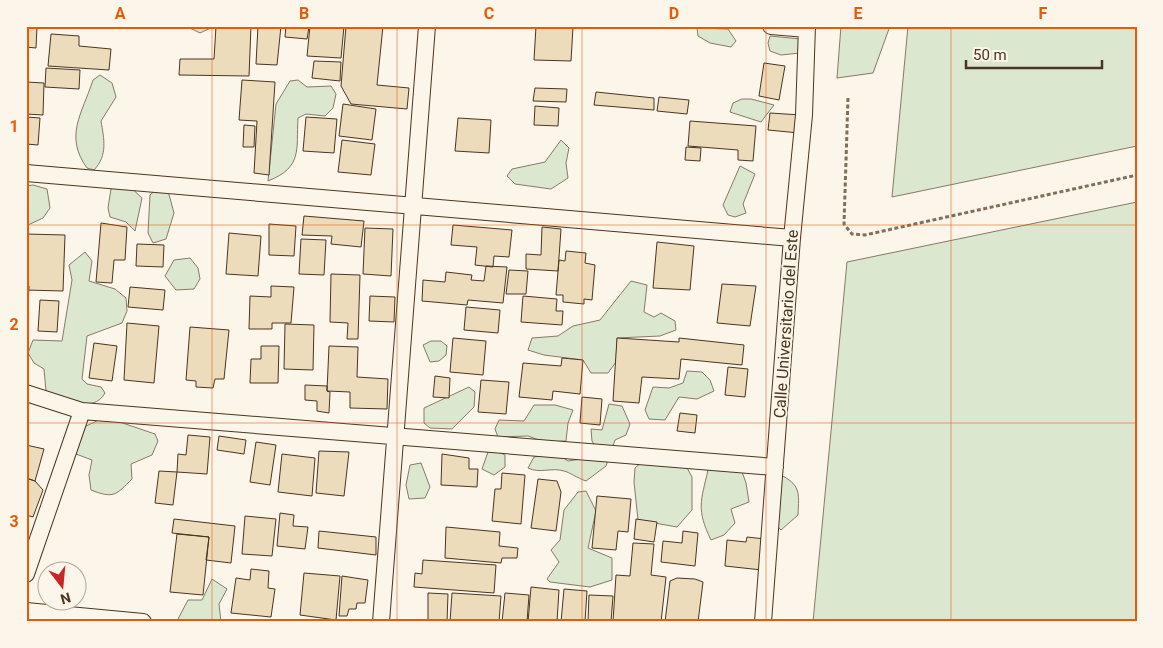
<svg xmlns="http://www.w3.org/2000/svg" width="1163" height="648" font-family="Roboto,sans-serif">
  <style>
    .green { fill: #dce7d0; stroke: #887966 }
    .building { fill: #ecdcbc; stroke: #4a3520 }
    .lines { fill: none; stroke-linecap: round; stroke-linejoin: round }
    .minor-casing { stroke: #4a3520; stroke-width: 18 }
    .path { stroke: #7f6f5c; stroke-width: 3; stroke-dasharray: 4 2.5; stroke-linecap: butt }
    .minor { stroke: #fbf6e9; stroke-width: 16 }
    .grid { fill: none; stroke: #e8590c; stroke-width: 1; stroke-opacity: 0.55 }
    .labels { text-anchor: middle; dominant-baseline: central; stroke-width: 4; stroke-linejoin: round; paint-order: stroke }
    .street-label { font-size: 16px; fill: #4a3520; stroke: #fbf6e9 }
    .neatline { fill: none; stroke: #e8590c; stroke-width: 2 }
    .grid-label { font-size: 16px; text-anchor: middle; font-weight: bold; fill: #e8590c }
  </style>
  <rect width="100%" height="100%" fill="#fbf6e9"/>
  <!-- green -->
  <path class="green" d="M186,26H215L200,33Z
    M841,26H890L873,73L837,78Z
    M908,26H1137V146L892,197Z
    M697,28L728,29L736,41L731,47L710,43L698,36Z
    M770,36L801,39L800,53L781,55L770,51L768,43Z
    M100,75L112,83L116,97L101,121C104,139 108,155 94,170L87,168C64,136 82,114 93,80Z
    M298,80L307,87L331,86L336,94L333,108L325,116L306,114L298,118C296,150 303,167 268,181L276,104L290,81Z
    M742,99H751L774,105L761,122L730,112L733,103Z
    M561,140L569,148L566,163L568,178L551,189L515,184L507,176L512,169L545,162Z
    M740,166L755,174L743,204L746,213L735,217L728,215L723,205Z
    M127,184L142,198L135,231L126,222L110,217L108,208L111,189Z
    M33,185L47,189L50,208L43,218L28,225L26,186Z
    M158,188L168,191L174,213L166,239L153,243L148,233L150,195Z
    M1137,202V622H813L847,262Z
    M85,252L92,261L89,281L115,289L126,298L127,311L122,323L87,336L82,379L87,384L101,387L105,393C93,415 64,397 46,391L44,369L34,363L28,353L33,340L62,341L72,280L69,265Z
    M190,258L198,268L200,279L194,289L176,290L165,276L174,260Z
    M631,281L647,285L644,312L654,317L661,313L675,321L676,330L660,336L617,338L616,362L608,373H591L583,360L544,355L528,350L532,338L558,336L573,326L600,320Z
    M431,341H441L447,346L446,355L439,361L430,362L423,345Z
    M687,371L702,372L710,380L714,391L697,399L679,397L665,420L649,419L645,410L653,387L669,388L683,383Z
    M469,387L475,392L474,407L452,429L430,428L424,423V408Z
    M609,404L622,406L630,424L626,435L615,440L606,466L586,481C577,478 569,472 564,471C551,467 540,474 528,468L534,457L556,453L568,461L588,458L597,449L592,441L591,429L602,430Z
    M534,405H555L573,410L568,423L566,441L544,442L528,436L498,437L495,429L499,420L524,421Z
    M105,417L155,434L158,441L152,455L131,464L132,479C116,495 114,499 91,490L89,475L92,460L76,454L74,447L84,427Z
    M495,450L505,455V467L494,475L482,469L488,452Z
    M652,453L686,466L692,477V510L677,527L638,520L634,482L635,468Z
    M421,463L430,487L425,498L409,499L406,485L410,465Z
    M718,467L741,469L746,483L749,502L731,509L735,523L724,535L711,540C696,509 701,501 708,470Z
    M779,474C801,485 799,492 798,515L781,530L770,518Z
    M586,491L596,511L588,548L612,558V580L590,587L550,582L547,579L559,562L551,550L560,540L564,510L578,492Z
    M212,579L227,589L219,604L221,622H190L178,619L188,600H202Z"/>
  <!-- building -->
  <path class="building" d="M26,26H37L36,48L26,47Z
    M216,26H251L249,76L179,75L180,59H214Z
    M258,26H281L277,65L256,64Z
    M286,26L309,27L307,39L285,37Z
    M310,26H344L341,58L307,56Z
    M346,26H383L377,85L409,88L407,109L351,104L341,86Z
    M536,26L573,27L571,61L534,60Z
    M51,34L79,36V46L111,49L109,70L48,66Z
    M314,61L341,62L340,81L312,78Z
    M764,63L785,66L779,100L759,96Z
    M46,68L80,70L79,89L45,87Z
    M242,80L275,82L269,175L254,173L257,121L239,120Z
    M26,82L44,83L43,115L26,114Z
    M535,88L567,89L566,102L533,101Z
    M596,92L654,98V110L594,105Z
    M659,97L689,100L687,114L657,111Z
    M343,104L376,109L372,140L339,136Z
    M535,106L559,108L558,126L534,125Z
    M770,113L801,115L799,133L768,130Z
    M26,117L40,118L38,145L26,144Z
    M306,117L337,119L334,153L303,151Z
    M458,118L491,120L489,153L455,151Z
    M690,121L756,126L753,161L738,160V150L688,146Z
    M244,125L255,126L254,147H243Z
    M342,140L375,144L371,175L338,172Z
    M686,147L701,148L700,161L685,160Z
    M304,216L364,221L361,247L331,244L332,236L302,235Z
    M101,223L127,227L125,260H114L112,283L96,282Z
    M269,224L296,226L294,256L269,255Z
    M453,225L512,230L509,257L494,256L493,267L475,265L477,247L451,245Z
    M542,227L561,229L558,271L526,269V254L541,255Z
    M365,228L393,229L391,276L363,274Z
    M229,233L261,236L258,276L226,274Z
    M26,234L65,235L63,291L26,290Z
    M301,239L326,240L324,275L299,274Z
    M657,242L694,246L690,290L653,288Z
    M137,244L164,245L163,267L136,266Z
    M566,251L586,253L585,263L595,265L592,300L584,299V304L563,302V295H556L559,260L565,261Z
    M486,266L507,267L503,303L468,300L467,305L422,301L423,280L445,282L446,272L472,275L471,280L484,281Z
    M509,270L528,271L526,294H506Z
    M331,274L360,275L358,339H347L348,323L330,322Z
    M722,284L756,286L750,326L717,323Z
    M26,286H29L28,306H26Z
    M271,286L294,287L291,323H272V329H249L250,296L271,297Z
    M130,287L165,290L163,310L128,307Z
    M370,296L395,297L394,322L369,321Z
    M523,296L557,299L556,311H563L562,325L521,322Z
    M40,300L59,301L57,332L38,331Z
    M466,307L500,310L498,333L464,330Z
    M127,323L159,326L154,383L124,380Z
    M285,324L314,325L313,370L284,369Z
    M190,327L229,330L224,379H215L213,388L196,387V381L186,380Z
    M453,338L486,341L483,375L450,372Z
    M617,338L679,342V338L744,345L742,365L681,359L679,379L642,377L639,403L613,401Z
    M94,343L117,346L112,381L89,378Z
    M261,346H279L278,383H250L251,359H261Z
    M329,346L358,347L357,377L388,379L387,409L350,408V392L327,391Z
    M562,358L583,360L580,394L553,391L552,400L519,397L523,363L561,366Z
    M728,367L748,369L745,397L725,395Z
    M435,376L450,378L449,398L433,397Z
    M481,380L509,382L506,414L478,412Z
    M305,385L327,386V391L330,392L329,413L317,411V401L305,400Z
    M582,397L602,399L600,425L580,423Z
    M680,413L697,415L695,433L677,431Z
    M188,435L210,437L207,474L177,472L178,454L186,455Z
    M219,436L246,440L244,454L217,450Z
    M256,442L276,445L270,485L250,482Z
    M26,445L44,449L35,481L26,478Z
    M319,451L349,452L344,496L316,493Z
    M282,454L315,458L312,496L278,492Z
    M442,454L469,458V469H478L477,487L441,485Z
    M159,471L177,472L173,505L155,503Z
    M502,473L525,475L521,524L492,521L495,489H501Z
    M26,478L35,481L43,490L33,517L26,515Z
    M538,479L557,481L561,492L556,531L531,528Z
    M597,496L631,499L628,532L618,531L616,550L592,548Z
    M280,513L294,515L293,526L308,527L305,549L277,546Z
    M245,516L276,519L272,556L242,554Z
    M174,519L235,526L231,563L206,560L209,537L172,533Z
    M636,519L657,522L654,542L634,539Z
    M446,527L500,532L499,546L518,548L517,558H502L501,563L445,558Z
    M319,531L376,537V555L318,548Z
    M683,531L698,533L695,566L661,562L663,541L682,543Z
    M177,534L209,537L203,595L170,592Z
    M747,537L765,539L762,570L725,566L727,540L746,542Z
    M633,543L654,544L651,575L666,577L661,622H613L616,575L630,576Z
    M423,560L496,565L494,593L414,587L415,573L422,574Z
    M251,569L269,571L268,588L275,589L271,617L231,613L236,578L250,580Z
    M304,573L340,576L336,620L300,615Z
    M342,576L368,580L365,603H357L356,609H349L347,616H339Z
    M677,578L695,579L703,582L698,622H665L670,581Z
    M531,587L559,590L557,622H528Z
    M564,589L587,591L585,622H561Z
    M428,593L448,594L447,622H428Z
    M452,593L501,596L499,622H450Z
    M505,593L529,595L527,622H502Z
    M589,595L613,596L611,622H588Z"/>
  <g class="lines">
    <defs>
      <path id="minor" d="M771,26L807,29
        M26,173L792,238
        M26,393L82,411L775,467
        M26,574L82,411
        M26,611L143,622
        M381,622L427,26
        M763,622L792,238L804,115L807,26"/>
    </defs>
    <!-- minor casing -->
    <use href="#minor" class="minor-casing"/>
    <!-- path -->
    <path class="path" d="M848,98L844,224L852,234L865,235L1137,175"/>
    <!-- minor -->
    <use href="#minor" class="minor"/>
  </g>
  <!-- grid -->
  <path class="grid" d="M212,26V622M397,26V622M582,26V622M766,26V622M951,26V622M26,225H1137M26,423H1137"/>
  <g class="labels">
    <!-- street labels -->
    <g class="street-label">
      <text transform="translate(786 324) rotate(-86)">Calle Universitario del Este</text>
    </g>
  </g>
  <!-- border -->
  <rect width="1163" height="648" fill="none" stroke="#fbf6e9" stroke-width="55"/>
  <!-- north arrow -->
  <g transform="translate(62 586) rotate(164)"><circle r="24" fill="#fbf6e9" stroke="#b4a999"/>
  <path d="M0-4L9 19L0 12L-9 19Z" fill="#c62828"/>
  <text y="-8" font-size="14" font-weight="bold" text-anchor="middle" fill="#4a3520">N</text>
  </g>
  <!-- scale -->
  <path d="M966 60v8h136v-8" fill="none" stroke="#4a3520" stroke-width="2.5"/>
  <text x="973" y="60" font-size="15" fill="#4a3520" stroke="#fbf6e9" stroke-width="4" paint-order="stroke">50 m</text>
  <rect x="28" y="28" width="1108" height="592" class="neatline"/>
  <g class="grid-label">
    <text x="120" y="19">A</text>
    <text x="304" y="19">B</text>
    <text x="489" y="19">C</text>
    <text x="674" y="19">D</text>
    <text x="858" y="19">E</text>
    <text x="1043" y="19">F</text>
    <text x="14" y="132">1</text>
    <text x="14" y="330">2</text>
    <text x="14" y="527">3</text>
  </g>
</svg>
